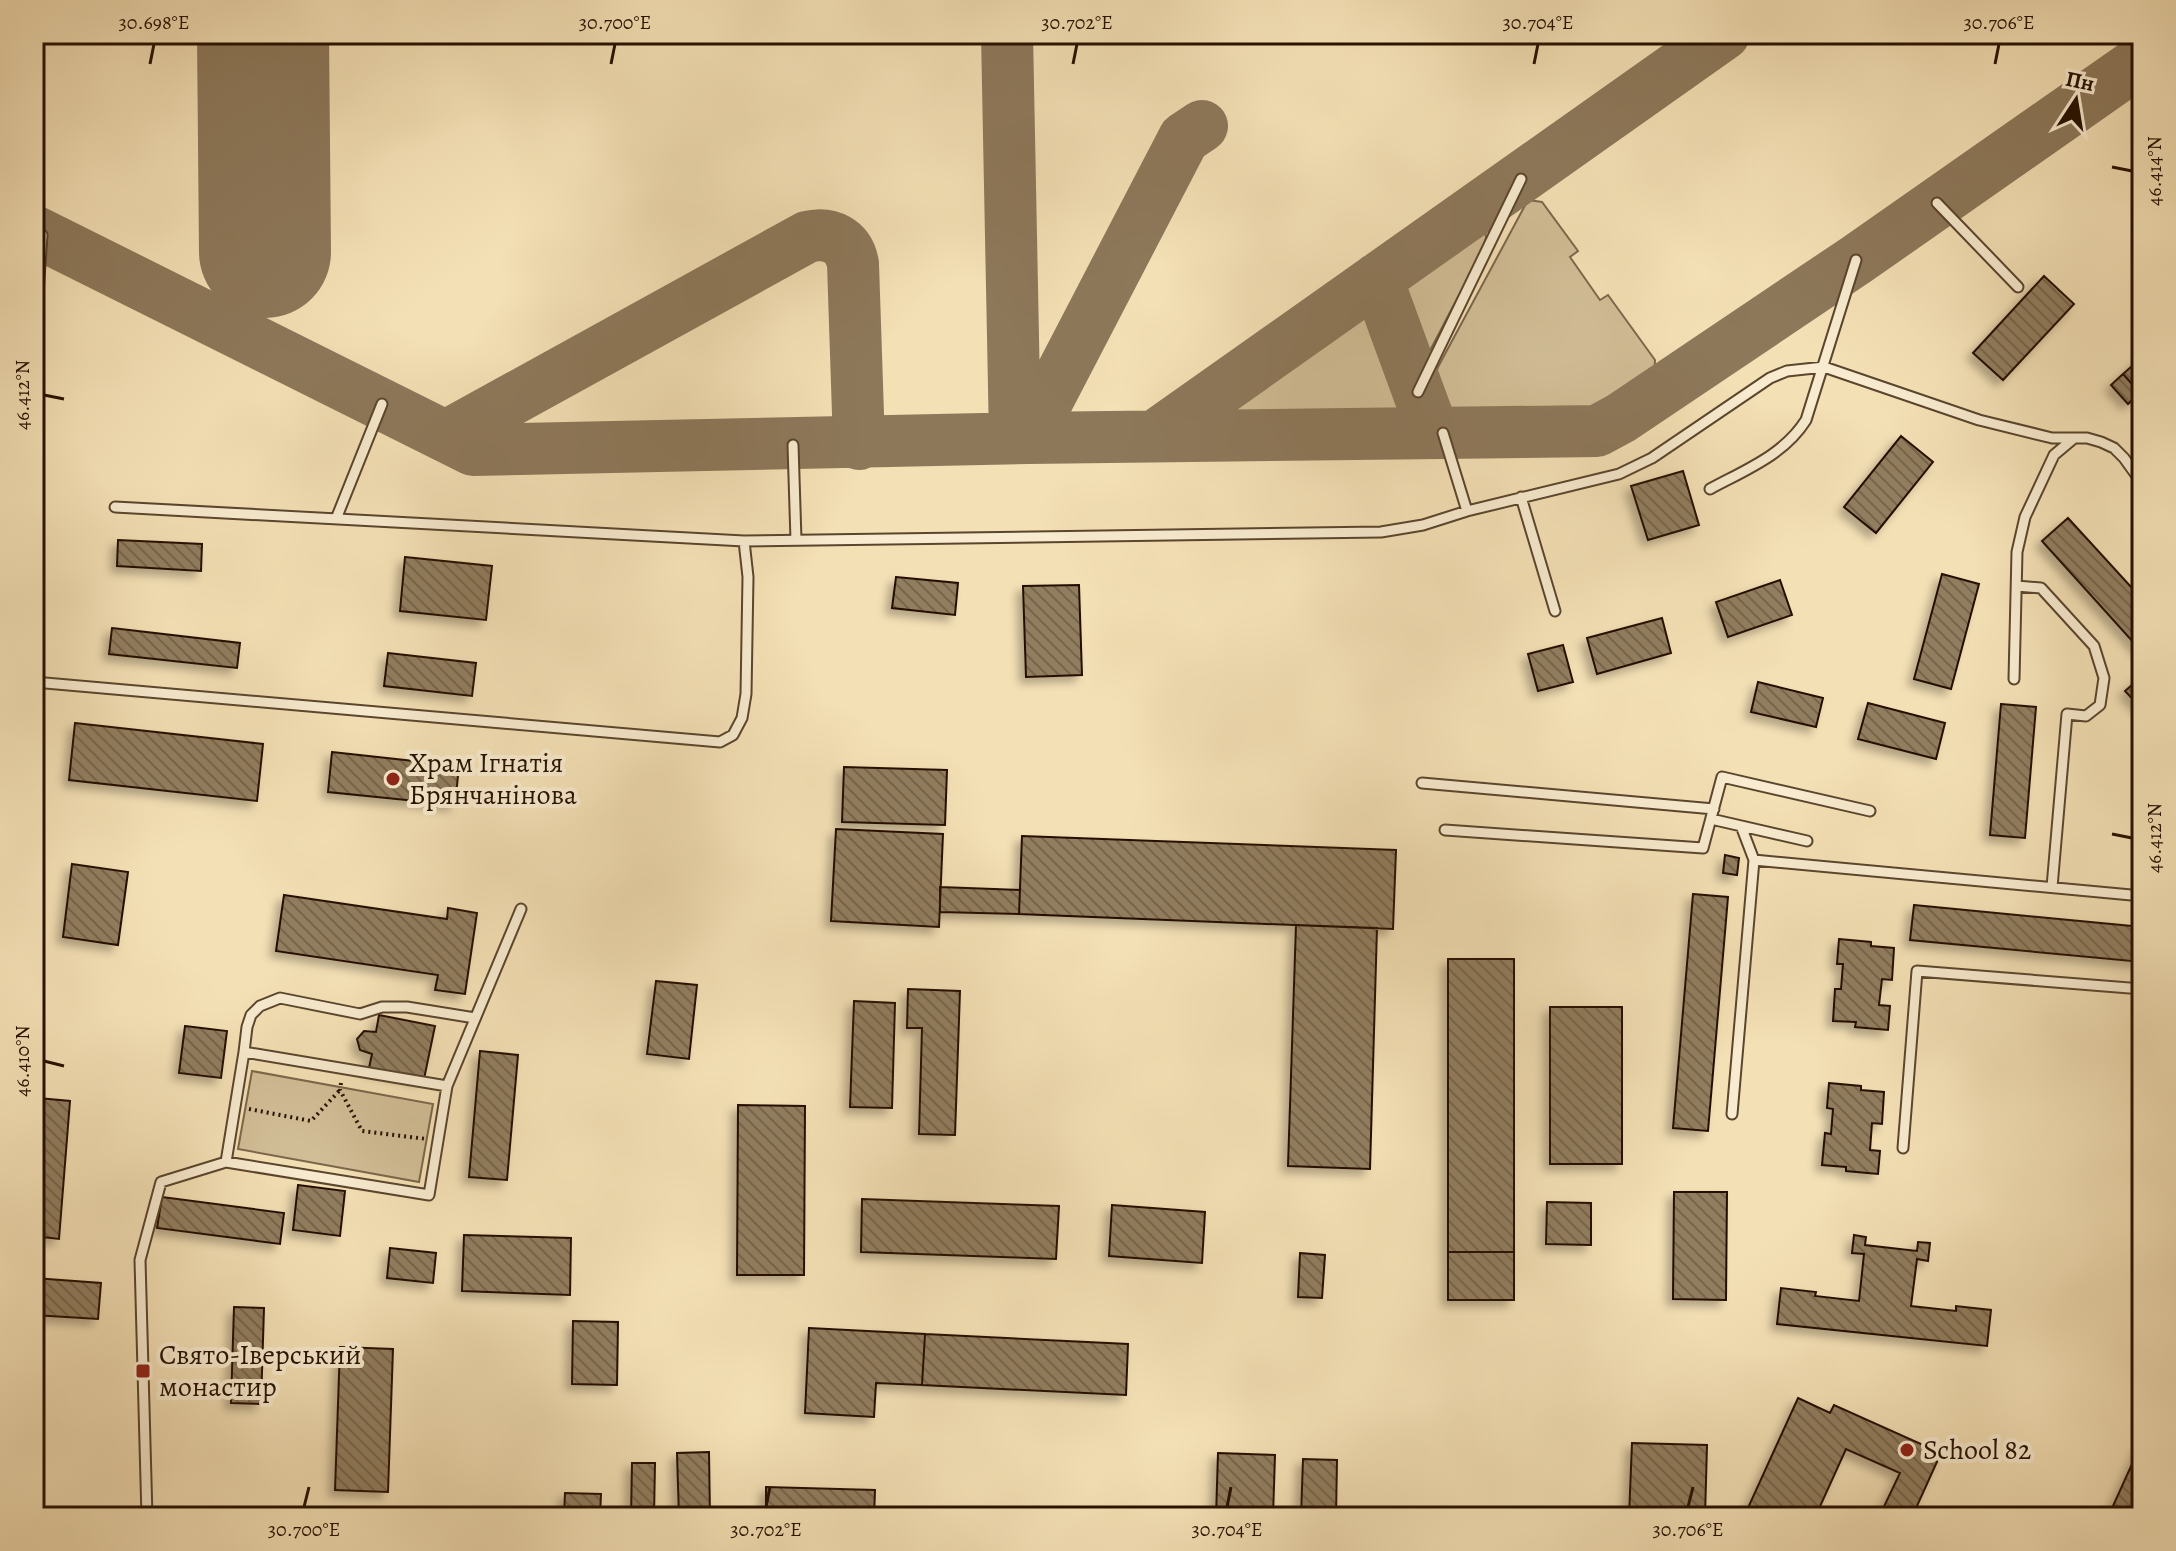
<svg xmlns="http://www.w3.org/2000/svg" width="2176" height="1551" font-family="Alegreya,serif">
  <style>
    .grass { fill: #d1bd96; stroke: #7c674b; stroke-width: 2 }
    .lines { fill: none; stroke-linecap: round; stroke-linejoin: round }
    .taxiway { stroke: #8d785a; stroke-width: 52 }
    .runway { stroke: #8d785a; stroke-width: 132 }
    .building { fill: url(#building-back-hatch); stroke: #261100; stroke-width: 2; filter: url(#shadow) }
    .lane-casing { stroke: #5a452d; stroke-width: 13 }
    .path { stroke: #261100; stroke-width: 4; stroke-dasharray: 2 4; stroke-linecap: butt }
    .lane { stroke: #f8ebcf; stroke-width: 9 }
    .ticks { fill: none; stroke: #261100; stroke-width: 3 }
    .poi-dot { fill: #8f2418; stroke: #f8ebcf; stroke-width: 3 }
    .labels { text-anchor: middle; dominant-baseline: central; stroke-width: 8; stroke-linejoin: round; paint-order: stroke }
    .poi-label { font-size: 28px; fill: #261100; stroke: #f8ebcf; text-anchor: start }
    .neatline { fill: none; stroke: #261100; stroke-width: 3 }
    .ticks-label { font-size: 20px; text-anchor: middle; fill: #261100 }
  </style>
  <defs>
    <pattern id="building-back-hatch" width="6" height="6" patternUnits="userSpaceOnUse" patternTransform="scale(2)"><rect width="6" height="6" fill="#917d5e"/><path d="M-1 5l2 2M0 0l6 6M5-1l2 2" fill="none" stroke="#76654b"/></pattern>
    <filter id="shadow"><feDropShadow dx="-6" dy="6" stdDeviation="4" flood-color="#0004"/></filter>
  </defs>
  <rect width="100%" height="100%" fill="#f4e0b5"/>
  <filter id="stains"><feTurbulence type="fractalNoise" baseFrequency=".0025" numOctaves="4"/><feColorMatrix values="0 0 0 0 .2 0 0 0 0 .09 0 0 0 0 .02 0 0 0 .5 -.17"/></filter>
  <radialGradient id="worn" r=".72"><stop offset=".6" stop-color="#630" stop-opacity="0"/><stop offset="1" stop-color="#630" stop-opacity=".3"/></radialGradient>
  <!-- grass -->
  <path class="grass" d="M1528,200L1542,202L1578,251L1570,257L1600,300L1608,295L1655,360L1654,376L1604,410L1582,415L1447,417L1434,380L1438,367Z
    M1485,226L1486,238L1480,255L1424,362L1397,290Z
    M1371,308L1406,406L1402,413L1389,418L1222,419L1221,413Z
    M252,1071L433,1104L419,1182L238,1149Z"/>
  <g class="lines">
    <!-- taxiway -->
    <path class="taxiway" d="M1007,34L1015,438
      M34,231L473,450L1028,438L1597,431L1621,418L1856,260L2142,60
      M1377,279L1433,432
      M446,436L807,237C830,231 849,241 853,264L859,444
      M1155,436L1724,34
      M1028,438L1184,138L1202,126"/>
    <!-- runway -->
    <path class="runway" d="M263,34L265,252"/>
  </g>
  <!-- building -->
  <path class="building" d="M2044,276L2074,304L2003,380L1973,353Z
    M2142,357V395L2123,374Z
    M2123,374L2140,393L2128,404L2111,385Z
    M1901,436L1933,462L1876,533L1844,507Z
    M1683,471L1699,525L1648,540L1631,486Z
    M2068,518L2142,599V652L2042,541Z
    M118,540L202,544L201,571L117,566Z
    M405,557L492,566L486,620L400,611Z
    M1942,574L1979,584L1951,689L1914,679Z
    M896,577L958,583L955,615L892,608Z
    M1780,580L1792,615L1728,637L1716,602Z
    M1079,585L1082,675L1026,677L1023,586Z
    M1662,618L1671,653L1597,674L1587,638Z
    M112,628L240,643L237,668L109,654Z
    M1563,645L1573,682L1538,691L1528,654Z
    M388,653L476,663L472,696L384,686Z
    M2142,676V709L2125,691Z
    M1758,682L1823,698L1816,727L1751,712Z
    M1868,703L1945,723L1936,759L1858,739Z
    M2001,704L2036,707L2025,838L1990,835Z
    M34,722L44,723L38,779H34Z
    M75,723L263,744L257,801L69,780Z
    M332,752L459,766L455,805L328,792Z
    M844,767L947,770L945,825L842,822Z
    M836,829L943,834L939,927L831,921Z
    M1022,836L1396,850L1393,929L1019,914Z
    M1725,855L1739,858L1737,875L1723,873Z
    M72,864L128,872L118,945L63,937Z
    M940,887L1020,890L1019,914L940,912Z
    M1693,894L1728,897L1708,1131L1673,1128Z
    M284,895L447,919L448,908L477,913L465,994L435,990L438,975L276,951Z
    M1914,905L2142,927V962L1910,940Z
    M1296,925L1377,928L1370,1169L1288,1166Z
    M1839,939L1871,942V946L1894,948L1892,980L1882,979L1879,1005L1890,1006L1888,1030L1855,1027L1856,1022L1833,1021L1835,989H1841L1843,964H1837Z
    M1448,959H1514V1252H1448Z
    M656,981L697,985L689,1059L647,1054Z
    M908,989L960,991L955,1135L919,1134L922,1028H907Z
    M854,1001L895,1003L892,1108L850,1107Z
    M1550,1007H1622V1164H1550Z
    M379,1015L435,1026L424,1079L369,1068L372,1054L360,1050L357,1039L364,1031L376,1032Z
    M185,1026L227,1031L221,1078L179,1073Z
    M480,1051L518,1055L507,1180L469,1177Z
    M1829,1083L1861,1086V1090L1884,1092L1882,1124L1872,1123L1870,1150L1880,1151L1878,1174L1846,1171V1167L1822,1165L1825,1133L1831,1134L1833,1109L1827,1108Z
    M38,1098L70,1101L59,1239L34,1236V1140Z
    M738,1105L805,1106L804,1275H737Z
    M298,1185L345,1191L340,1236L293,1230Z
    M1674,1192H1727L1726,1300L1673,1299Z
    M162,1197L284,1213L280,1244L157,1228Z
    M862,1199L1059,1206L1056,1259L861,1252Z
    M1547,1202L1591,1203V1245L1546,1244Z
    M1112,1205L1205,1212L1202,1263L1109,1256Z
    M464,1235L571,1238L570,1295L462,1291Z
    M1854,1235L1866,1237L1865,1245L1917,1251L1918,1242L1930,1243L1928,1261L1917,1259L1911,1306L1956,1311V1306L1991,1310L1987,1346L1777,1324L1781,1288L1816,1292L1815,1296L1859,1301L1864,1254L1852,1253Z
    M390,1248L436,1253L433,1283L387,1278Z
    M1448,1252H1514V1300H1448Z
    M1300,1253L1325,1255L1322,1298L1298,1297Z
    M34,1278L101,1283L98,1319L34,1315Z
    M234,1307L264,1308L261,1404L231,1403Z
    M573,1321L618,1322L617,1385L572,1384Z
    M809,1328L925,1334L922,1385L876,1383L874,1417L805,1413Z
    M925,1334L1128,1344L1126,1395L922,1385Z
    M340,1347L393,1349L388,1492L335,1490Z
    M1798,1398L1830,1413L1834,1405L1941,1453L1912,1517H1879L1900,1473L1846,1449L1817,1513L1826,1517H1762L1747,1510Z
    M2142,1442V1517H2108Z
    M1632,1443L1707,1445L1705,1517H1629Z
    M709,1452L710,1517H679L677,1453Z
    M1218,1453L1275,1455L1273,1517H1216Z
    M1303,1459L1337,1460L1336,1517H1301Z
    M632,1463H655L654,1517H631Z
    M766,1487L875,1490L874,1517H766Z
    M565,1493L601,1494L600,1517H564Z"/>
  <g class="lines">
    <defs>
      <path id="lane" d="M1937,203L2018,287
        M34,351L42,235
        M1418,392L1521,179
        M1443,433L1467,511
        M793,445L796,540
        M1710,489C1745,470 1784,455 1806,420L1856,260
        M1521,497L1555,611
        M115,507L744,541L1381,532L1423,525L1467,511L1619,474L1652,458L1770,378L1787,371L1824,367L1979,420L2052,438H2087L2101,442L2114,448L2124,458L2142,483
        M336,519L382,404
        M2017,586L2041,588L2094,646L2104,678L2100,705L2086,716L2067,714L2052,887
        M2014,679L2017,552L2025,517L2054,455L2073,439
        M34,682L720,742L733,735L742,718L746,694L748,577L744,541
        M1422,783L1714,809
        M1711,819L1807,841
        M1741,826L1754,860
        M1445,830L1703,848L1722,777L1870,811
        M244,1052L247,1027L251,1015L260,1006L280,998L360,1014L382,1007H407L475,1018
        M447,1086L521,909
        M1732,1114L1754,860L2142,896
        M1903,1148L1917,971L2142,989
        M147,1517L140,1260L161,1182L226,1162L429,1195L447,1086L244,1052L226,1162"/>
    </defs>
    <!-- lane casing -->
    <use href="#lane" class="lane-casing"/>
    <!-- path -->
    <path class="path" d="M341,1083L340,1090L362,1131L427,1139
      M249,1109L311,1121L340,1090"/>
    <!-- lane -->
    <use href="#lane" class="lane"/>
  </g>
  <!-- ticks -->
  <path class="ticks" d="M150,64L154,44M611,64L615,44M1073,64L1077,44M1534,64L1538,44M1995,64L1999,44M2112,167L2132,171M44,395L64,399M2112,834L2132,838M44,1061L64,1066M304,1507L309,1487M766,1507L770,1487M1227,1507L1231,1487M1688,1507L1693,1487"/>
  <!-- markers -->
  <g class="poi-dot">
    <circle cx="393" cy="779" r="8"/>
    <rect x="135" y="1363" width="16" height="16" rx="4"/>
    <circle cx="1907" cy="1450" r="8"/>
  </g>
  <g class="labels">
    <!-- poi labels -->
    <g class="poi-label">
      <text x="409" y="763">Храм Ігнатія<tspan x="409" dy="32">Брянчанінова</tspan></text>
      <text x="159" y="1355">Свято-Іверський<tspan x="159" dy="32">монастир</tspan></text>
      <text x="1923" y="1450">School 82</text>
    </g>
  </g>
  <!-- margin -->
  <rect width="2176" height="1551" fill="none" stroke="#f4e0b5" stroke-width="88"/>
  <!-- north arrow -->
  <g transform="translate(2076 100) rotate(12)" stroke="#f8ebcf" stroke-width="6" paint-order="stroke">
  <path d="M0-6L14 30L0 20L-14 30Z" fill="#261100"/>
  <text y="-12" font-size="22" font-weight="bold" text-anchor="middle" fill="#261100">Пн</text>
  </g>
  <rect x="44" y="44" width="2088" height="1463" class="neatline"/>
  <g class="ticks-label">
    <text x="154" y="29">30.698°E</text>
    <text x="615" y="29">30.700°E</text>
    <text x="1077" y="29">30.702°E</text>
    <text x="1538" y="29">30.704°E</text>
    <text x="1999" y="29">30.706°E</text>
    <text transform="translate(2154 171) rotate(-90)" y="7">46.414°N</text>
    <text transform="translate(22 395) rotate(-90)" y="7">46.412°N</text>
    <text transform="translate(2154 838) rotate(-90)" y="7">46.412°N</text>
    <text transform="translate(22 1061) rotate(-90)" y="7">46.410°N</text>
    <text x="304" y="1536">30.700°E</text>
    <text x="766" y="1536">30.702°E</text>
    <text x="1227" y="1536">30.704°E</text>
    <text x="1688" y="1536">30.706°E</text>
  </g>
  <rect width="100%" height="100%" filter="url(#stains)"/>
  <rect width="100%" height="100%" fill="url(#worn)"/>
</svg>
